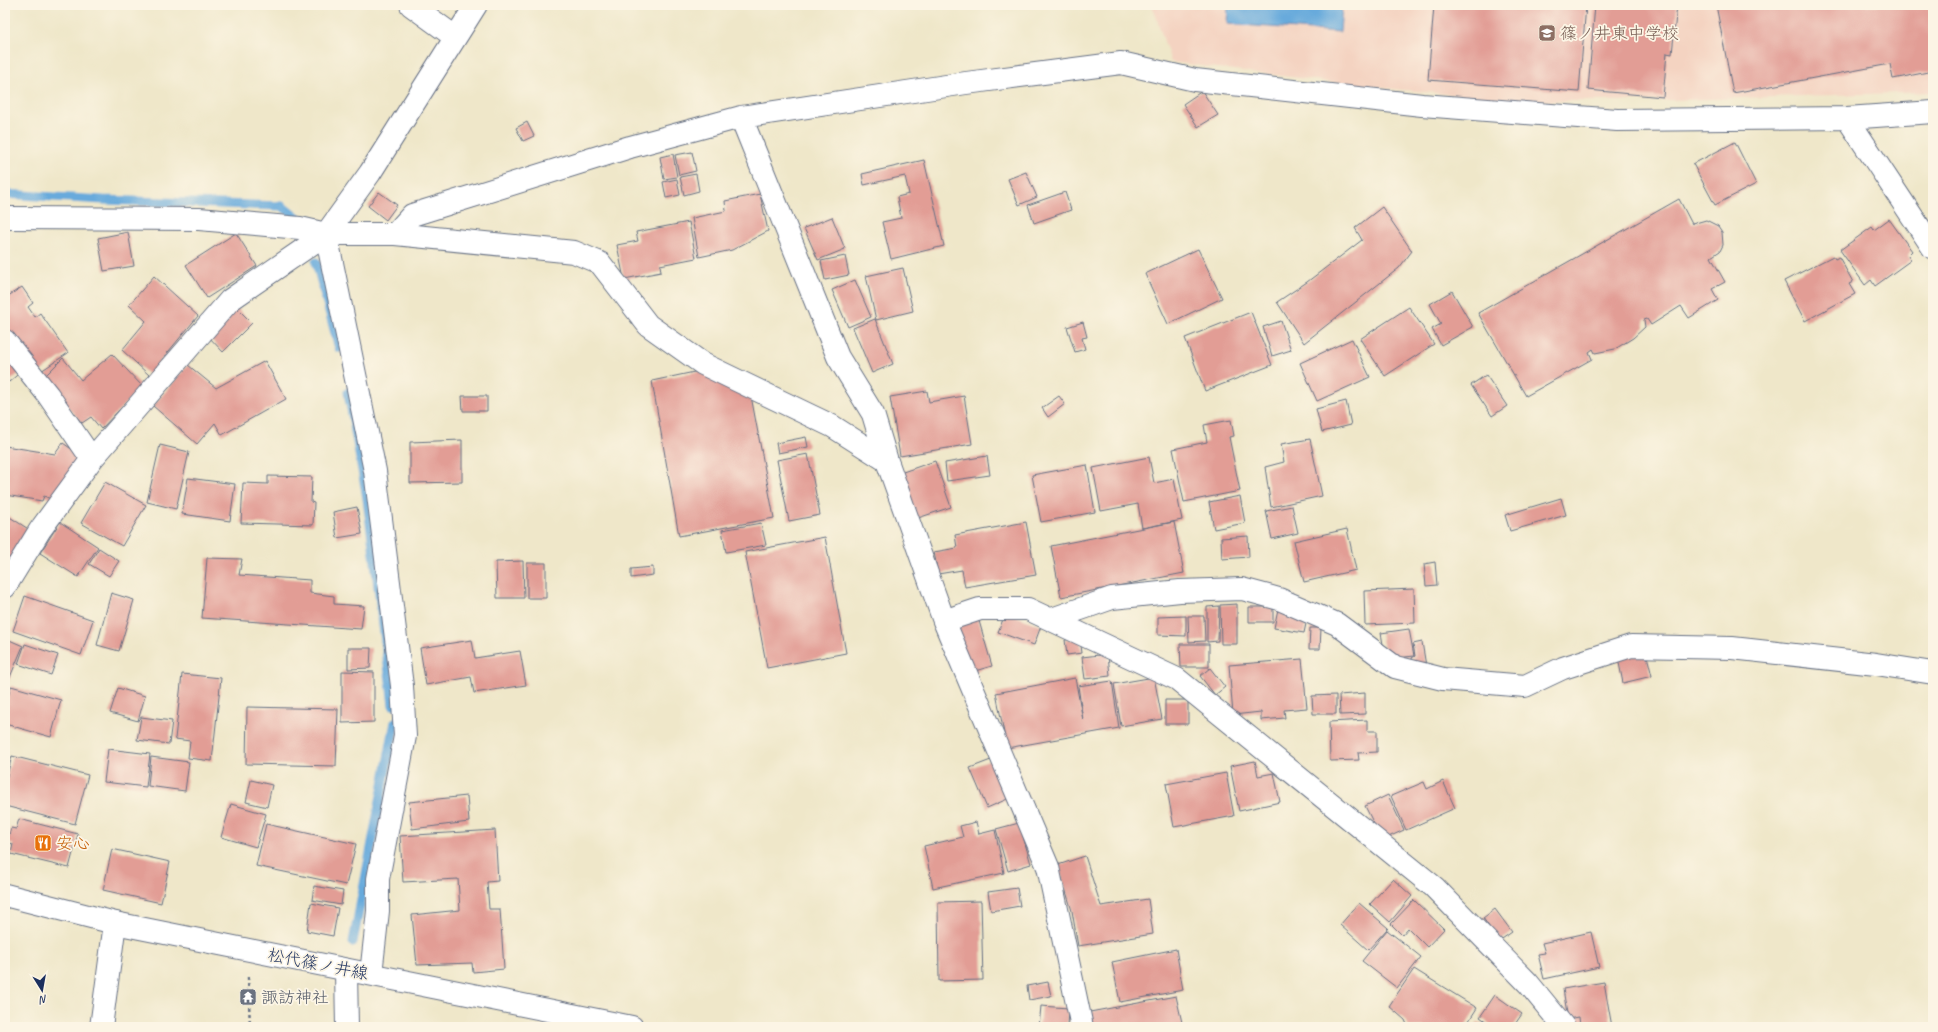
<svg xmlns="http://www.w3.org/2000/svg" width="1938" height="1032" font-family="Caveat,'Klee One',sans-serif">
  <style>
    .built { fill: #f4d3c1 }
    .water { fill: #68aadc; stroke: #426c9d }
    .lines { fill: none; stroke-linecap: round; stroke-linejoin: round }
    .stream { stroke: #68aadc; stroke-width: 9 }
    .building { fill: #e29d95 }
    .minor-casing { stroke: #656f83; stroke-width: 24 }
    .major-casing { stroke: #656f83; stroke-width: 24 }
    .path { stroke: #656f83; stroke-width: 2.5; stroke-dasharray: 3 3; stroke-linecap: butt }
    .minor { stroke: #fff; stroke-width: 22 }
    .major { stroke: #fff; stroke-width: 22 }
    .labels { text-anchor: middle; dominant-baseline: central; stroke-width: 3.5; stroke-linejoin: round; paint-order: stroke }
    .education-label { font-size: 17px; fill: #785e54; stroke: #fcf5e5; text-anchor: start }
    .food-label { font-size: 17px; fill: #c56008; stroke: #fcf5e5; text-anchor: start }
    .street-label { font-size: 17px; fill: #1b2f5e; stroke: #fcf5e5 }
    .worship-label { font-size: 17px; fill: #5b616d; stroke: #fcf5e5; text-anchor: start }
  </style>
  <rect width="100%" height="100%" fill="#fcf5e5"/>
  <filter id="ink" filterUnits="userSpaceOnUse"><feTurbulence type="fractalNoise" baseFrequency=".025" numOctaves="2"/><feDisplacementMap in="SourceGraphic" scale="8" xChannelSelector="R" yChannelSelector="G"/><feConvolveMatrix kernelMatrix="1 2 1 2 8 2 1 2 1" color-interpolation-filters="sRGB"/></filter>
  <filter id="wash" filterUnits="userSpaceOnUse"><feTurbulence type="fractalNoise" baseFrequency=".012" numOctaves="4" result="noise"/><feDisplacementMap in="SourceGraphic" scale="16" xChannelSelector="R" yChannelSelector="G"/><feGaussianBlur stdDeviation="0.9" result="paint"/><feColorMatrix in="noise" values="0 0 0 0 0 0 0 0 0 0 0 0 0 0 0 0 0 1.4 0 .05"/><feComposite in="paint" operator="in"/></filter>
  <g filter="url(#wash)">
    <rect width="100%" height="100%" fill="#efe7c9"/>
    <!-- built -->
    <path class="built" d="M1152,5H1933V92L1641,101H1517L1353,85L1171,62Z"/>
    <!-- water -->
    <path class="water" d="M1228,5H1342L1340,32L1227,24Z"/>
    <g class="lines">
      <!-- stream -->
      <path class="stream" d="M5,194L103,200L282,206L301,221
        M316,262L339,348
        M348,392L367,498L393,705
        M353,942L395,722"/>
    </g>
    <g id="blocks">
      <!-- building -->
      <path class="building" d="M1434,5H1586L1579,92L1428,80Z
        M1595,5H1677L1672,54L1667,53L1663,97L1588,90Z
        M1716,5H1933V71L1893,79L1890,64L1733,93Z
        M1202,91L1218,115L1198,127L1183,104Z
        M527,122L534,136L523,141L516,128Z
        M1735,142L1756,184L1715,205L1693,164Z
        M692,152L696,171L679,175L675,155Z
        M673,154L677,177L664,179L660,157Z
        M924,160L944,246L891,259L882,222L901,218L897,197L909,194L905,176L864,185L862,174Z
        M1026,172L1037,197L1019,205L1008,179Z
        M696,174L699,191L684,195L680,177Z
        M677,179L680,195L666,198L663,182Z
        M379,192L397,205L386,220L368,206Z
        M1065,192L1071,210L1034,223L1028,205Z
        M760,194L768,231L732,250L699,257L692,218L726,211L725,201Z
        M1679,199L1692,224L1706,220L1718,226L1722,232L1723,245L1720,251L1711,257L1725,282L1712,289L1718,300L1689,318L1681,306L1651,325L1647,319L1644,320L1645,327L1633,338L1615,349L1595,353L1593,349L1589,352L1592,359L1526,396L1478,313Z
        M1382,207L1412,251L1399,268L1304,343L1277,302L1307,282L1362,240L1355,228Z
        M832,217L845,249L818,260L804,228Z
        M1889,219L1912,251L1908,255L1911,260L1875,286L1871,280L1865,285L1840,250L1872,227L1874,230Z
        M689,222L696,258L660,265L661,272L624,279L617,245L638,241L636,232Z
        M128,232L134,266L104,271L98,238Z
        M236,233L257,266L207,298L186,265Z
        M1198,249L1222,298L1168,324L1145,274Z
        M845,256L849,275L825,280L821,261Z
        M1833,256L1835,259L1839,257L1853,282L1849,284L1855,294L1805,321L1784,281Z
        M903,268L913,311L876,320L866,276Z
        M154,276L198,316L149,375L122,350L146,321L129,305Z
        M855,280L871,317L848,327L832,290Z
        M22,287L33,303L28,307L35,317L40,313L68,353L38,373L5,326V298Z
        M1452,291L1473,327L1441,345L1432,329L1441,324L1430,304Z
        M236,307L252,323L223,352L208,336Z
        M1409,307L1434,344L1385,376L1360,339Z
        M1251,312L1272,365L1205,391L1185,338Z
        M875,319L893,364L872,373L853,328Z
        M1281,321L1291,350L1272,356L1263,327Z
        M1083,322L1087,337L1082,338L1085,349L1075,352L1067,327Z
        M1352,339L1370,377L1317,401L1300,363Z
        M5,351L23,370L9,382L5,377Z
        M112,354L142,386L101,429L91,417L82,423L43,378L63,358L81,380Z
        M265,361L286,399L222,435L215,423L197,444L153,406L188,365L216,388Z
        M699,371L751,396L774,518L679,536L652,381Z
        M1486,375L1507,406L1492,416L1471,385Z
        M927,391L929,402L964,396L972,444L900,456L890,397Z
        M462,396H487V411H463Z
        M1059,396L1065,404L1048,417L1042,408Z
        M1346,401L1351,425L1322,432L1316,409Z
        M1231,420L1234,436L1229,437L1240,491L1184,502L1173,449L1207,442L1204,425Z
        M806,437L808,447L778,453L776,443Z
        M1310,439L1322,496L1271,507L1265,467L1284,462L1281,444Z
        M462,440V482L410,483V442Z
        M63,443L84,458L53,500L44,496L42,501L5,495V446L55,454Z
        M160,445L189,452L176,509L147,502Z
        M808,454L820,515L789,521L777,460Z
        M987,456L990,475L947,481L945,463Z
        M1149,457L1154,483L1174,479L1182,520L1142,528L1138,504L1101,511L1093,468Z
        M935,461L951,507L915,519L900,473Z
        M1087,465L1095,512L1041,522L1032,475Z
        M268,476L312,477L311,502L314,503L313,525L241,523L243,483L268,484Z
        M188,478L235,484L230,521L182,514Z
        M105,482L146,505L122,546L81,523Z
        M1240,496L1245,523L1214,529L1209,502Z
        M1561,498L1566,515L1510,531L1505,515Z
        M1292,506L1298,533L1272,539L1266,511Z
        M357,507L362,534L337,538L333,512Z
        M5,514L33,532L5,574Z
        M60,522L98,547L78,577L40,553Z
        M1026,522L1036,575L965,587L962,570L938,574L934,552L957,548L955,535Z
        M1174,522L1184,573L1061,597L1051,546Z
        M761,523L766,545L726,552L722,530Z
        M1347,529L1356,570L1304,582L1294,541Z
        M1248,536L1249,557L1222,559L1221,538Z
        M825,537L846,653L767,668L745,552Z
        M99,548L119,561L109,576L89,564Z
        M207,558L242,559L239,575L310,580V593L334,596V604L364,606L361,629L202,618Z
        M523,561L524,598H497L496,562Z
        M1435,562L1437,585L1426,586L1424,564Z
        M527,563H546V598H527Z
        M653,567V575L631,578V569Z
        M1414,589L1415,623L1365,625L1364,591Z
        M111,593L134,600L119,651L97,645Z
        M25,596L93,620L81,655L13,631Z
        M1237,604V644H1221L1220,605Z
        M1219,606L1218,641L1207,642V607Z
        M1249,607H1273V622H1249Z
        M1278,609L1308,614L1304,633L1274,628Z
        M1006,612L1041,626L1034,645L998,632Z
        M977,614L992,666L968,673L952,621Z
        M1186,616V636L1158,635V617Z
        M1188,616H1204L1205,641L1189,642Z
        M1310,628H1321L1320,649H1309Z
        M1409,629L1414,656L1397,658L1384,650L1381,633Z
        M5,638L23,646L8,682L5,681Z
        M1080,638L1082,653L1067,655L1065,640Z
        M472,640L475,658L520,651L526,685L474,693L471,677L426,685L420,648Z
        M1422,642L1426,666L1413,668L1412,658L1415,656L1413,644Z
        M25,644L58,655L51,675L18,664Z
        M1180,644H1209V667H1181Z
        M348,648H371L370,668L348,669Z
        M1646,652L1652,676L1623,683L1618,658Z
        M1108,654L1110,676L1085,679L1082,657Z
        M1302,659L1307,708L1284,710L1285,718L1261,720V712L1233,715L1229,665Z
        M1210,668L1225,687L1215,695L1200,676Z
        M342,671L374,672V722L342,723Z
        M182,674L221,678L212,761L188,758L190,741L175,739Z
        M1154,677L1162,719L1121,726L1114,684Z
        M1075,678L1083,720L1078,686L1112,681L1119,728L1007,748L996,693Z
        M11,686L61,700L51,737L5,724V708Z
        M118,688L145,696L138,721L110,713Z
        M1365,693V714L1340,715L1339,695Z
        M1336,695V714H1313L1312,696Z
        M1165,700H1188V724H1165Z
        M247,707L338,709L336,766L246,764Z
        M141,717L172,721L169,744L137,740Z
        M1367,720V731H1377V752L1358,753L1359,760L1330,761L1329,722Z
        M108,749L150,754L146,787L104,782Z
        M12,756L88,775L75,824L5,806V783Z
        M151,757L189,762L185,791L148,786Z
        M996,758L1012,797L987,808L970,768Z
        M1255,761L1258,776L1274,773L1280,802L1239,811L1230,766Z
        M1226,773L1234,816L1174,827L1166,784Z
        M251,780L272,785L267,807L246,802Z
        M1443,781L1455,808L1406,830L1391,796L1424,782L1427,789Z
        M1388,795L1404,830L1382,840L1365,806Z
        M467,796L469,822L412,829L409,802Z
        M231,804L266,814L256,847L221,837Z
        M19,819L78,834L69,868L11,854L13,844L7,842L11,828L16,829Z
        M976,822L979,834L995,830L1004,873L933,888L924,846L963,837L960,826Z
        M1019,823L1031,864L1008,871L996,829Z
        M266,824L356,844L346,885L256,866Z
        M495,830L498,881L487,882L489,909H500L504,969L473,972L472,963L417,965L412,915L460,910L458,879L403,882L400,836Z
        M112,849L170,862L161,903L103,890Z
        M5,856H8L6,865H5Z
        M1085,856L1101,906L1148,899L1153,934L1078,946L1072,911L1058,865Z
        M1393,879L1412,896L1390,922L1370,904Z
        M314,886L343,891L341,905L312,900Z
        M1017,888L1020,906L991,911L988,892Z
        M1414,900L1444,929L1427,947L1408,928L1402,935L1391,924Z
        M981,901L983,980L939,981L938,902Z
        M311,903L338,908L333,936L307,931Z
        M1359,903L1388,928L1368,950L1340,925Z
        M1495,909L1512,932L1499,941L1483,918Z
        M1387,930L1421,957L1397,988L1362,961Z
        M1591,932L1599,967L1544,979L1538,954L1545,953L1542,943Z
        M1176,949L1183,990L1120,1002L1112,962Z
        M1414,969L1477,1008L1465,1027H1408L1405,1020L1389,1006Z
        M1048,982L1051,996L1029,1000L1027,986Z
        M1604,982L1612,1027H1580L1579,1017L1568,1019L1563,989Z
        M1495,995L1522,1014L1513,1027H1494L1480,1017Z
        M1176,996L1183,1027H1093L1090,1012Z
        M1041,1006L1068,1008L1067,1027H1039Z
        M1478,1022L1487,1027H1475Z"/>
    </g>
  </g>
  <g filter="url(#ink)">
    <use href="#blocks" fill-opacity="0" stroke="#656f83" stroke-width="1"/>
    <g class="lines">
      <defs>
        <path id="minor" d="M411,5L455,37
          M741,117L838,357L873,414L887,461
          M1847,118L1933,248
          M5,218L199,219L300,228L326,234H395L574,252L600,263L648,325L703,364L832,426L887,461L944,621L1048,867L1082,1027
          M326,234L375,471L402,686L405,736L378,879V911L371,974
          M395,234L412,215L630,147L741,117L966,83L1121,63L1195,80L1422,105L1617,120L1847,118L1933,112
          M5,341L48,395L92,459
          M5,587L40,530L92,459L230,300L326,234L370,173L476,5
          M1052,619L1112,598L1180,591L1242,589L1279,599L1337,624L1395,667L1443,679L1525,686L1563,668L1631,646L1732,648L1876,664L1933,673
          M944,621L980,609H1028L1177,679L1434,887L1528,983L1564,1027
          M346,970L347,1027
          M101,1027L115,923"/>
        <path id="major" d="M5,895L115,923L632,1027"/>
      </defs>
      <!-- minor casing -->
      <use href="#minor" class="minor-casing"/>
      <!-- major casing -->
      <use href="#major" class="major-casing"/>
      <!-- path -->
      <path class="path" d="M248,977L250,1027"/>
      <!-- minor -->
      <use href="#minor" class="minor"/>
      <!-- major -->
      <use href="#major" class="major"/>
    </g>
  </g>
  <!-- icons -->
  <defs>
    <symbol id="school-square" viewBox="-11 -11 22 22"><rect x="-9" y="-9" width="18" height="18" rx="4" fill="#8d6e63" stroke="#fcf5e5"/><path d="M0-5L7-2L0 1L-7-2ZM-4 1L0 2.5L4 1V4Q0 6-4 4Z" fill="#fff"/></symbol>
    <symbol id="restaurant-square" viewBox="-11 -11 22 22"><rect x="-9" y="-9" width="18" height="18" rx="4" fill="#e8710a" stroke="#fcf5e5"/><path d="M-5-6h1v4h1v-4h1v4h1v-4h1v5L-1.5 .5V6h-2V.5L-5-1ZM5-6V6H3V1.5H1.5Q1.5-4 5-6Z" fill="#fff"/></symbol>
    <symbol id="temple-square" viewBox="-11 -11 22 22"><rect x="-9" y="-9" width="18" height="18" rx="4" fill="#6b7280" stroke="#fcf5e5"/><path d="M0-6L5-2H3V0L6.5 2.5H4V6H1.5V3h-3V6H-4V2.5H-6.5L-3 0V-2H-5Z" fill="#fff"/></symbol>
  </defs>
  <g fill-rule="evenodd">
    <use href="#school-square" x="1537" y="23" width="20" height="20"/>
    <use href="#restaurant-square" x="33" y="833" width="20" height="20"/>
    <use href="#temple-square" x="238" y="987" width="20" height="20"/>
  </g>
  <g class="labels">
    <!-- education labels -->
    <g class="education-label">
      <text x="1560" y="33">篠ノ井東中学校</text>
    </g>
    <!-- food labels -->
    <g class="food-label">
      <text x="56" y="843">安心</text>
    </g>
    <!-- street labels -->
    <g class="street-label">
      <text transform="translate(318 964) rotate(11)">松代篠ノ井線</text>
    </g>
    <!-- worship labels -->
    <g class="worship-label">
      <text x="261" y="997">諏訪神社</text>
    </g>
  </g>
  <!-- margin -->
  <rect width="1938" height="1032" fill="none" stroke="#fcf5e5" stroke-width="20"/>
  <!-- north arrow -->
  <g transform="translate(42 990) rotate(169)" stroke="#fcf5e5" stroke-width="3" paint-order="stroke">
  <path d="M0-3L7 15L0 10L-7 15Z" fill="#1b2f5e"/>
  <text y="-6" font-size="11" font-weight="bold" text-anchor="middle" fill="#1b2f5e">N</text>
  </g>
</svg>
